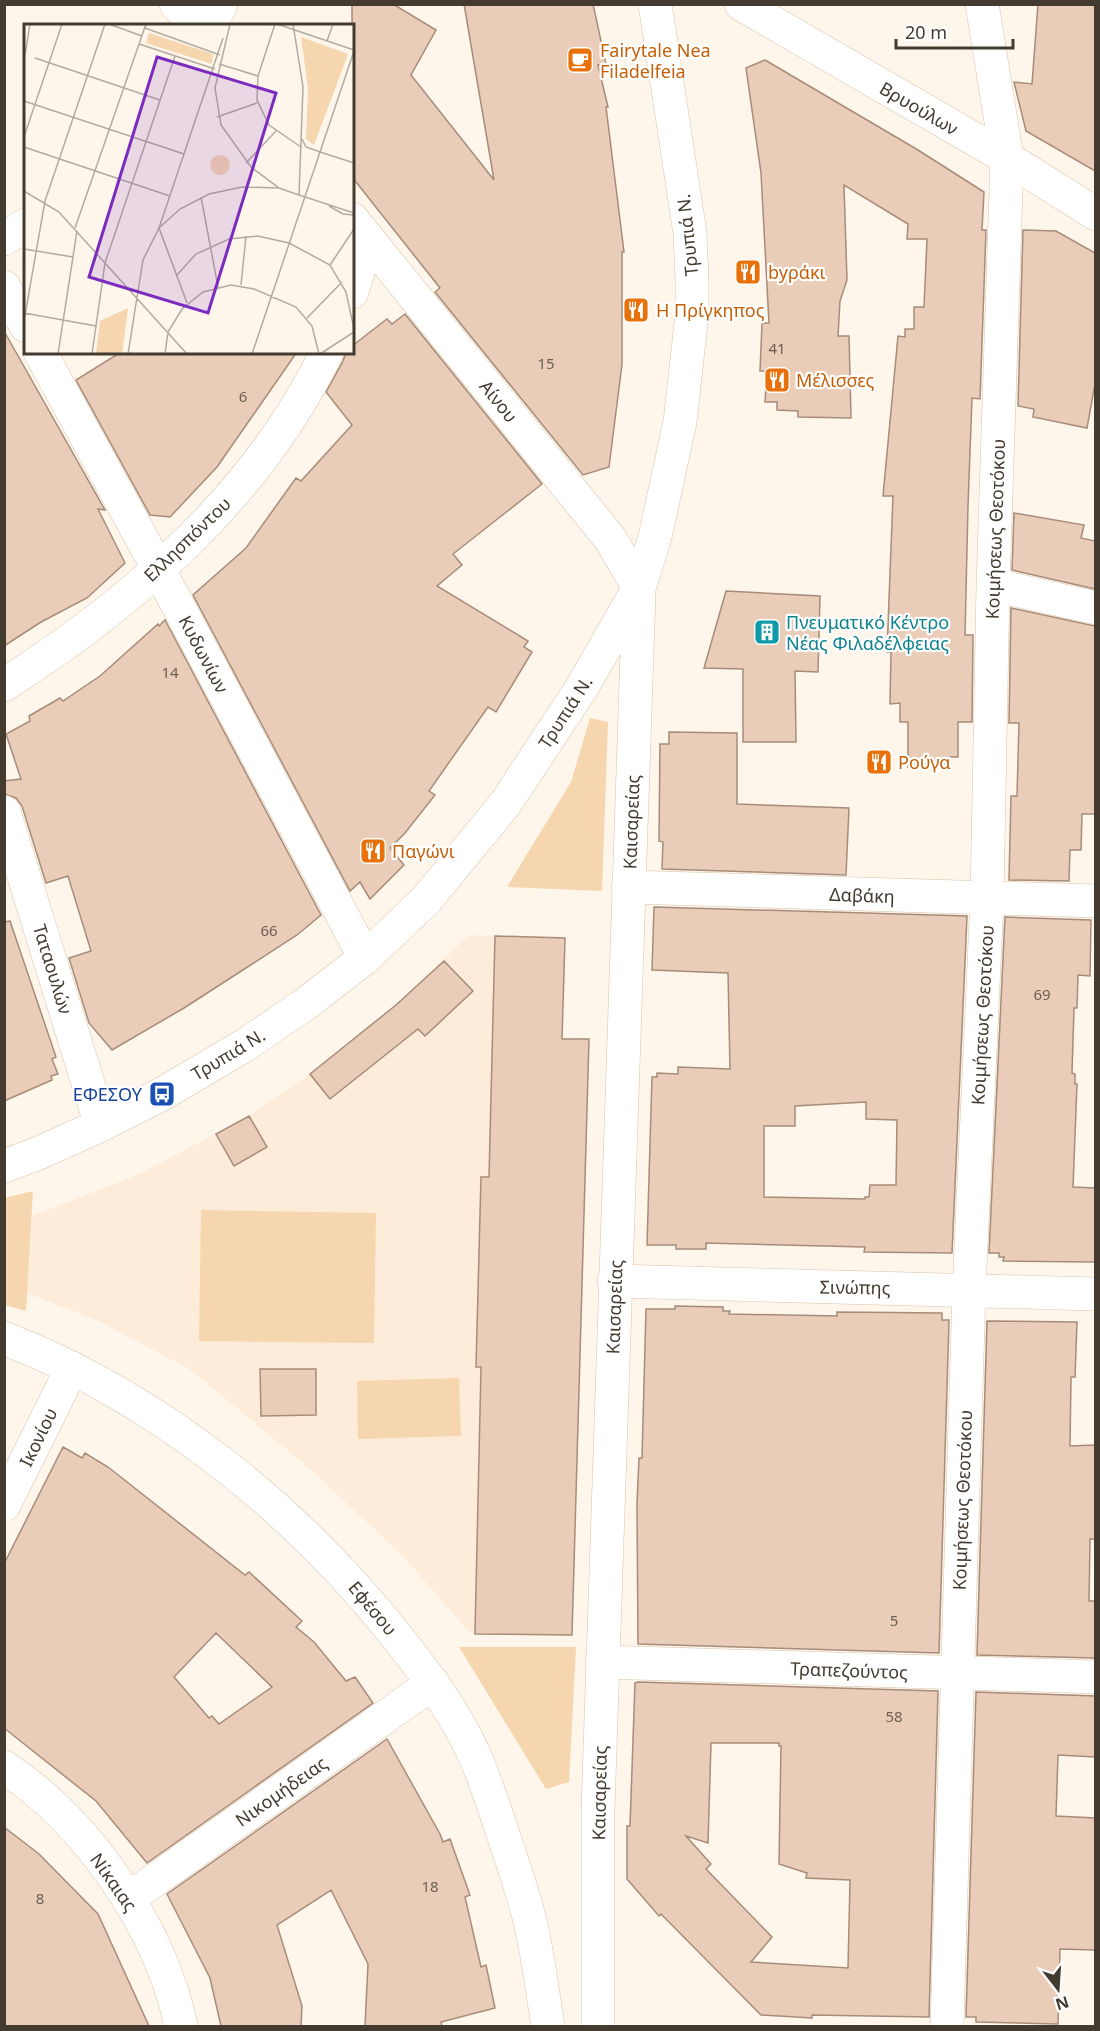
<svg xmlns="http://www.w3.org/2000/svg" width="1100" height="2031" font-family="'Noto Sans',sans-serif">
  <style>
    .built { fill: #fdecd9 }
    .green { fill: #f6d6af }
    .building { fill: #eacdb9; stroke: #a68c79; stroke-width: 1.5; fill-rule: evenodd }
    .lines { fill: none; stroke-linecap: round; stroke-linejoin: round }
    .street-casing { stroke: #d9c4aa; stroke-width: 34 }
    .secondary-casing { stroke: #d9c4aa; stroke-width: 34 }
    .street { stroke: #fff; stroke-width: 33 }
    .secondary { stroke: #fff; stroke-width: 33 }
    .labels { text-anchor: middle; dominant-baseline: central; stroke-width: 4.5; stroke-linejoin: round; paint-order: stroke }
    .number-label { font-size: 15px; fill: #6d6052 }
    .food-label { font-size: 18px; fill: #c56008; stroke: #fff; text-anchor: start }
    .street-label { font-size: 18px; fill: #433b30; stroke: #fff }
    .culture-label { font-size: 18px; fill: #0d838f; stroke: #fff; text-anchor: start }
    .transit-label { font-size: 18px; fill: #164399; stroke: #fff; text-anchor: end }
    .inset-road { fill: none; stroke: #b3aba0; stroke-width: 1.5 }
    .view { fill: #7b2cbf; fill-opacity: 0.15; stroke: #7b2cbf; stroke-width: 3 }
    .inset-edge { fill: none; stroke: #433b30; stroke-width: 3 }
  </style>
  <rect width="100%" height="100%" fill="#fef5eb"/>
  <!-- built -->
  <path class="built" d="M469,935L565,938L562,1038L589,1039L572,1635L470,1633L403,1556L310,1469L191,1370L99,1321L27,1293L32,1216L140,1174L249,1116L311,1073L396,1005Z"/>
  <!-- green -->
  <path class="green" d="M590,718L608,722L602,891L507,887L571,782Z
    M33,1191L26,1311L5,1305V1198Z
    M201,1210L376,1213L374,1343L199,1341Z
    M459,1378L461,1436L358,1439L357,1381Z
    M459,1647H576L569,1782L546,1789Z"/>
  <!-- building -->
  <path class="building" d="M352,4H393L436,30L411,75L494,180L464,4H593L606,64L598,65L608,107H606L624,252H622V364L609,467L583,475L435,292L440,288L352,177Z
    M1038,4H1095V171L1026,131L1014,82L1032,84Z
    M765,60L918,150L984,192L982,230H986L980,399L972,398L968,506L965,635H973L972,722H958V757H949V767H908V722H900V703L890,704L891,652H887L893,496H883L898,336L905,337V329H914V307H924L927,239H907L908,224L844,185L847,280L840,301L838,336H849L851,418L798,417V411L777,410V402H765L767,371H760L762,323H769L761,173L746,68Z
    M1023,230L1056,231L1095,253V384L1087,428L1033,417L1034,409L1018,406Z
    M405,314L542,484L453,554L462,565L437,586L528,641L524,647L532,652L496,712L488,707L429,791L435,795L405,833L390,848L404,865L370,899L360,882L350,891L193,595L246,548L296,478L301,481L352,425L326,392L343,361L346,352H352V346L387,319L392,324Z
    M4,331L105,510L98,509L125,563L87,598L41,622L4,646Z
    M121,352H297L217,467L170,517L150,515L76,380Z
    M1014,513L1084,525L1081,538L1095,541V589L1012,570Z
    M726,591L820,596L818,672L795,671L796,742H743V669L704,668Z
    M1011,608L1095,626V814H1082L1081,850H1070L1069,881L1009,880L1011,796H1017L1019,723H1009Z
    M165,620L321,915L297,935L184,1008L112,1050L89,1023L69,958L91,951L68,876L46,883L22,806L16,798L4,794V781L21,779L6,734L30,721L29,716L60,698L63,701L100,676L158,624L159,626Z
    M669,732L737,733V804L849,808L846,875L662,869L663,842L659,841L660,744H669Z
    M654,907L967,916L952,1253L864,1252L865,1247L706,1243V1249H676V1245H647L652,1077H657V1073L678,1074V1067L730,1069L728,973L652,970ZM866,1102V1119L897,1120L896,1185H870L869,1197H865V1199L764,1197V1126H795V1106Z
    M1005,917L1091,920L1090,976L1078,975L1077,1008H1074L1072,1073L1075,1074V1084H1077L1073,1187L1095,1188V1262L1003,1261L1004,1257H999V1253H989Z
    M10,921L56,1057L52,1059L58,1074L51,1076L52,1080L4,1101V922Z
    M495,936L565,938L562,1039H589L572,1635L475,1634L481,1367H476L481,1177H489Z
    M444,961L473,991L425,1036L418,1029L330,1099L310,1074L396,1005Z
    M249,1116L267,1147L234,1166L216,1134Z
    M675,1306L723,1307V1311H730L729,1314L837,1316V1312L942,1313V1320H949L939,1653L638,1644L637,1504L639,1458H642L646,1309H675Z
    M987,1321L1077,1322L1075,1377H1071L1070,1446L1095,1445V1539H1090L1089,1601H1095V1658L977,1655Z
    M260,1369H316V1415L261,1416Z
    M63,1447L82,1458L85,1453L108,1467L245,1575L249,1572L302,1621L296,1627L314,1642L346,1681L355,1677L373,1703L147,1863L96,1801L4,1728V1564ZM216,1633L272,1687L219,1724L212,1716L209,1718L174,1677Z
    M638,1682L938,1691L929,2017L812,2015V2018L761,2015L661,1914L659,1916L627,1879V1826H630L635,1683ZM711,1743H779V1746H781L779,1864L807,1873L806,1878L850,1880L848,1968L751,1962L772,1937L706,1869L711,1864L686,1836L708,1843Z
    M976,1692L1095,1696V1757L1058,1755L1056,1816L1095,1818V1950L1060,1949L1058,2024L976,2022V2017H966Z
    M387,1739L440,1834L443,1842L450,1839L470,1895L465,1897L481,1967L486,1965L495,2008L441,2022L442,2026H365L368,1964L331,1890L277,1925L302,2006L301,2026H221L210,1978L167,1894Z
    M4,1827L39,1854L98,1914L149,2026H4Z"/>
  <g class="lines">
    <defs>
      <path id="street" d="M176,4L199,26
        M210,26L221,4
        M352,219L611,540L639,588
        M4,239L26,225
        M4,287L26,326
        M352,292L368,239
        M40,352L159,570L365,958
        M993,585L1096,608
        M4,685C136,600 257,496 327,352
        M4,812L101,1125
        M628,887L1096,901
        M614,1281L1096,1294
        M4,1505L72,1368
        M602,1662L1096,1677
        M4,1767C88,1822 161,1929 181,2026
        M128,1899L433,1683
        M947,2026L969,1290L987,899L993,585L1007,158L982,4"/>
      <path id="secondary" d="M741,4L1007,158L1096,214
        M4,1166L39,1153L101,1125L162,1094L245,1045L304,1005L365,958L426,900L505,804L581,689L639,588L655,537L680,422L692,314V278L690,233L655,4
        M4,1338C158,1398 296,1509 398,1638C426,1674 453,1709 472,1750C481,1768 487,1788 494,1807C506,1843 519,1879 529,1917C538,1953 542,1990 548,2026
        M598,2026V1809L639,593"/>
    </defs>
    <!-- street casing -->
    <use href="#street" class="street-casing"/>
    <!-- secondary casing -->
    <use href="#secondary" class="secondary-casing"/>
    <!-- street -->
    <use href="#street" class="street"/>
    <!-- secondary -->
    <use href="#secondary" class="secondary"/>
  </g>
  <!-- icons -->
  <defs>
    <symbol id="cafe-square" viewBox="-11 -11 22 22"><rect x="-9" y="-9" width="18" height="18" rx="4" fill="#e8710a" stroke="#fff"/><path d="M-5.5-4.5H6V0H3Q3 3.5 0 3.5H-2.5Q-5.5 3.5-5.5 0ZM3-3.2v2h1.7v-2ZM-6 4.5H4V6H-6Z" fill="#fff"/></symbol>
    <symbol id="restaurant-square" viewBox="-11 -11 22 22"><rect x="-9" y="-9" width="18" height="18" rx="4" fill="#e8710a" stroke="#fff"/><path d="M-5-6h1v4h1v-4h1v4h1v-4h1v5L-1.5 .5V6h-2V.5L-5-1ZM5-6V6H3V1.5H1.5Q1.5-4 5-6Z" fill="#fff"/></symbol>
    <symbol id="building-square" viewBox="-11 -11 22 22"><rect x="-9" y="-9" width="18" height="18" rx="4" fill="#0f9aa8" stroke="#fff"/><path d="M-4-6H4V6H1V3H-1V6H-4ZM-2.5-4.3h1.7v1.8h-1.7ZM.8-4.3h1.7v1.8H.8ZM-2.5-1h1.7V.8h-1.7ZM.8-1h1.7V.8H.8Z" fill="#fff"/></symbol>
    <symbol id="bus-square" viewBox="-11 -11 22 22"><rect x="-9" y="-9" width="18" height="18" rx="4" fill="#1a4fb4" stroke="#fff"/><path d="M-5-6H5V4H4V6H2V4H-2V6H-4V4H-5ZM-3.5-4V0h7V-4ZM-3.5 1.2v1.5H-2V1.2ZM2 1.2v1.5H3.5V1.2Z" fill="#fff"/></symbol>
  </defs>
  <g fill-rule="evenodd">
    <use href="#cafe-square" x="565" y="45" width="30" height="30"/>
    <use href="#restaurant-square" x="733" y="257" width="30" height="30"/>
    <use href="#restaurant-square" x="621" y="295" width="30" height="30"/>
    <use href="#restaurant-square" x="762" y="365" width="30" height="30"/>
    <use href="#building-square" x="752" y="617" width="30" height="30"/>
    <use href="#restaurant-square" x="864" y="747" width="30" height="30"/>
    <use href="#restaurant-square" x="358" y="836" width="30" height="30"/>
    <use href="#bus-square" x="147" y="1079" width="30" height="30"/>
  </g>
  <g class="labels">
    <!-- number labels -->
    <g class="number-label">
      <text x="777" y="348">41</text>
      <text x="546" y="363">15</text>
      <text x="243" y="396">6</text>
      <text x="170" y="672">14</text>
      <text x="269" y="930">66</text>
      <text x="1042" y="994">69</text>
      <text x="894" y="1620">5</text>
      <text x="894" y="1716">58</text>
      <text x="430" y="1886">18</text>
      <text x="40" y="1898">8</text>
    </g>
    <!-- food labels -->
    <g class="food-label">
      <text x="600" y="50">Fairytale Nea<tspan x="600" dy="21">Filadelfeia</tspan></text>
      <text x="768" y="272">byράκι</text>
      <text x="656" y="310">Η Πρίγκηπος</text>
      <text x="796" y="380">Μέλισσες</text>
      <text x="898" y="762">Ρούγα</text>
      <text x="392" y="851">Παγώνι</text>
    </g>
    <!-- street labels -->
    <g class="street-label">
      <text transform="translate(919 108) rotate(30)">Βρυούλων</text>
      <text transform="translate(687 235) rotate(-96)">Τρυπιά Ν.</text>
      <text transform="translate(499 401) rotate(51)">Αίνου</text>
      <text transform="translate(995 529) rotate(-88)">Κοιμήσεως Θεοτόκου</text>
      <text transform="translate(187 539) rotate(-44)">Ελλησπόντου</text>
      <text transform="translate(204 654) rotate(62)">Κυδωνίων</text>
      <text transform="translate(565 712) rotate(-57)">Τρυπιά Ν.</text>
      <text transform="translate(631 822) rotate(-88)">Καισαρείας</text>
      <text transform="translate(862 895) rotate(2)">Δαβάκη</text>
      <text transform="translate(53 969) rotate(73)">Ταταουλών</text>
      <text transform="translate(982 1015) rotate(-87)">Κοιμήσεως Θεοτόκου</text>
      <text transform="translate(228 1054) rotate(-31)">Τρυπιά Ν.</text>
      <text transform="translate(855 1287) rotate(1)">Σινώπης</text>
      <text transform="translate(614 1307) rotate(-88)">Καισαρείας</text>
      <text transform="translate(38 1437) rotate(-64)">Ικονίου</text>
      <text transform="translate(962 1500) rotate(-88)">Κοιμήσεως Θεοτόκου</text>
      <text transform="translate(373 1608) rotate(50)">Εφέσου</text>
      <text transform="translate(849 1670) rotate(2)">Τραπεζούντος</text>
      <text transform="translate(281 1791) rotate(-35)">Νικομήδειας</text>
      <text transform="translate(599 1793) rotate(-89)">Καισαρείας</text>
      <text transform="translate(114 1882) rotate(55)">Νίκαιας</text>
    </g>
    <!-- culture labels -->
    <g class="culture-label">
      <text x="786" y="622">Πνευματικό Κέντρο<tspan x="786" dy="21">Νέας Φιλαδέλφειας</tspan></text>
    </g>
    <!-- transit labels -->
    <g class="transit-label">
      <text x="142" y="1094">ΕΦΕΣΟΥ</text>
    </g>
  </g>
  <!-- overview -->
  <g transform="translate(24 24)">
    <rect width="330" height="330" fill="#fef5eb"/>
    <path d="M125,9L189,30L188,40L122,19ZM277,13L324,30L290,121L282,115L284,64ZM186 141a10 10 0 1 1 20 0a10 10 0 1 1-20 0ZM104,284L98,330H72L76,297Z" fill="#f6d6af"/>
    <path class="inset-road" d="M85,0L118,12M206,0L191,64L197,101L227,143L255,164L275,171M251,0L234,52L233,76L245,101L277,123M253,0L330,26M269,0L279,63L275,171L330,189M121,4L196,31M303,17L309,0M115,20L191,45M1,31L6,0M11,34L136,76M195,40L234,52M0,77L160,130M193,93L233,79M0,113L38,0M278,115L282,123L296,128M0,123L146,172M296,128L330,139M222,139L252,107M0,167L35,188L163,330M177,173L194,263M305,182L319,190L330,191M51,204L122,0M135,204L199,14M135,204L163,279M0,225L49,233M306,241L330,205M153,251L172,230L205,215L234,212L265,219L306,241L322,268L330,305M217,261L222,212M0,289L72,302M283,294L318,258M0,297L21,177L81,0M34,330L53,207M68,330L81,239L151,32M104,330L119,236L135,204L156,185L185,170L218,163L255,164M141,330L144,308L158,285L179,268L207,261L230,265L272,283L288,302L295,330M228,330L330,27M296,330L330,308"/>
    <path class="view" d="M133,33L252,69L184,289L65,253Z"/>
    <rect width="330" height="330" class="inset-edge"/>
  </g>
  <!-- border -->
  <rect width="1100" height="2031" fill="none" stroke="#433b30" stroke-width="12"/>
  <!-- north arrow -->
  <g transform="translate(1058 1989) rotate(163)" stroke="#ffffff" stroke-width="4.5" paint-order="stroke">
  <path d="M0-4.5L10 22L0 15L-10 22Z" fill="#433b30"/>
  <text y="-9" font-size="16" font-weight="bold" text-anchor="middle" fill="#433b30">N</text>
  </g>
  <!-- scale -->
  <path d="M896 39v9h117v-9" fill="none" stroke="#433b30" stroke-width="3"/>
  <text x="905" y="39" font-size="18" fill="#433b30" stroke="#ffffff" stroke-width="4.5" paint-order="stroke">20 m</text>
</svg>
